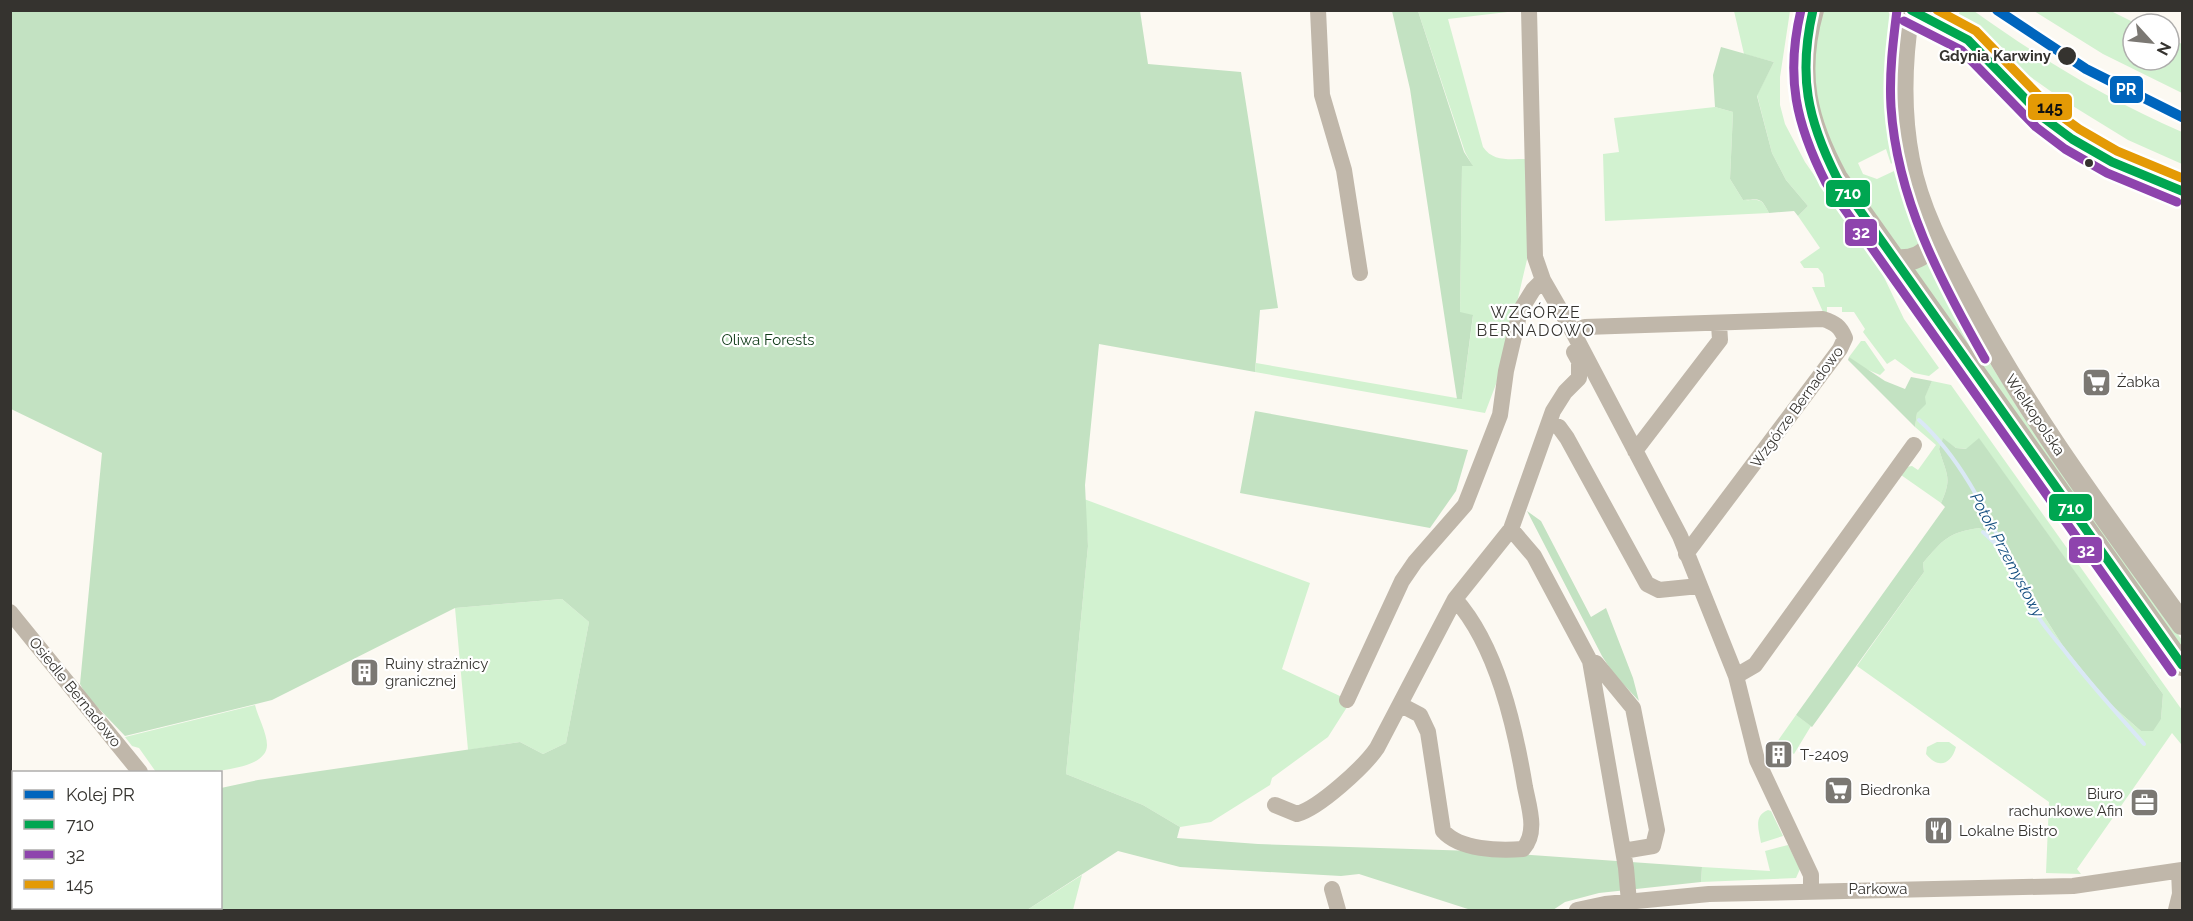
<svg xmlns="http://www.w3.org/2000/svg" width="2193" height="921" font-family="Raleway,sans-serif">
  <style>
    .green { fill: #d2f2d0 }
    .forest { fill: #c3e2c2 }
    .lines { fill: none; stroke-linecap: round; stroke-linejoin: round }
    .stream { stroke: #dae8f6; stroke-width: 4 }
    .minor { stroke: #c0b7aa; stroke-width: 16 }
    .major { stroke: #c0b8ab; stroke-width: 22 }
    .bus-1-casing { stroke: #fff; stroke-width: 14 }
    .bus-2-casing { stroke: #fff; stroke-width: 14 }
    .bus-3-casing { stroke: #fff; stroke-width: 14 }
    .bus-1 { stroke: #00a651; stroke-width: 9 }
    .bus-2 { stroke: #8e44ad; stroke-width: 9 }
    .bus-3 { stroke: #e49a05; stroke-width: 9 }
    .rail-1-casing { stroke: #fff; stroke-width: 15 }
    .rail-1 { stroke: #0065bd; stroke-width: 10 }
    .stop-dot { fill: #35332f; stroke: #fff; stroke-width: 2 }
    .labels { text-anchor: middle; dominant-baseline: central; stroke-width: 4.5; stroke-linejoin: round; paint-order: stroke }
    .stop-label { font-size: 15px; font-weight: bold; fill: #35332f; stroke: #fff; text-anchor: end }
    .park-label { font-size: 15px; fill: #0d3916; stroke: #fff }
    .poi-label { font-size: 15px; fill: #35332f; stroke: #fff; text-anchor: start }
    .street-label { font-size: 15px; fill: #35332f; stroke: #fff }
    .neighbourhood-label { font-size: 16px; letter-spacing: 1.5px; fill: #35332f; stroke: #fff }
    .water-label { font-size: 16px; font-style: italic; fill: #165081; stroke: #fff }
    .line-badge { stroke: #fff; stroke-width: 2 }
    .badge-label { font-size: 16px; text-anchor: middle; font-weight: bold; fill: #fff }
    .pale-badge-label { font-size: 16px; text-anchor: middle; font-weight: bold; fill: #111 }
  </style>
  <rect width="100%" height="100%" fill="#fcf9f2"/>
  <!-- green -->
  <path class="green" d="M1887,10L1899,27V156L1891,164L1886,149L1858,163L1863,174L1877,179L1894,171L1906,176L1924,238L1920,247L1901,251L1865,206L1817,120L1812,59L1822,11Z
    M1418,11H1516L1448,19L1483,147C1493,162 1510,159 1526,159L1529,251L1501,371L1485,413L1255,372L1256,363L1462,399L1473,316L1460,313L1462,166L1472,165L1465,152Z
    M1734,11H1790L1780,77V105L1785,124L1805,162L1882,273L1904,319L1939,368L1929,376L1914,373L1895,359L1887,364L1863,332L1865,329L1854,312H1842V307H1827V312H1823L1812,287H1825L1823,274L1818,268H1804L1800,262L1820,248L1798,216L1808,206L1786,180L1772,153L1757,95L1774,62L1744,54Z
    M1960,11H1974C2040,58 2108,100 2182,132V164L2128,140L2063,100L1955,23Z
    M2034,11H2111L2137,24H2133V60H2169V38L2182,44V93L2103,54Z
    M1715,107L1733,112L1730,179L1743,200C1760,201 1760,196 1769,213L1605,221L1603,154L1619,152L1614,118Z
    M1932,254L1983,352L2024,418L2182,640V651L1909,266Z
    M1861,341H1865L1885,370L1880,375L1859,366L1849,357Z
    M1932,381L1951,385L2182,710L2181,744L2172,733L2077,869L2081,874L2046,873L2049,802L1857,666L1924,572L1923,563C1943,540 1948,532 1980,528L2014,559L2034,600L2063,646L2108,702L2141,731L2161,719L2163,694L1979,439L1967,449L1956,448L1943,439L1939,449C1946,474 1953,477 1941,503L1901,475L1906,467L1912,466L1918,470L1936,445L1915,427L1917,413Z
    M1084,499L1310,583L1282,669L1342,697L1349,704L1328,737L1272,778L1270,785L1211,822L1180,827L1143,805L1066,774L1088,546Z
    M562,599L589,622L566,743L543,754L520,742L468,750L455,608Z
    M255,705C258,717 267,733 267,745C267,777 176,772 156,772L139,748L132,746L125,737Z
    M1796,715L1811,726L1794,754L1777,742Z
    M1937,742H1949L1956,747C1951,765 1938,769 1926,754L1927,747Z
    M1768,810L1771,811L1783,836L1761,843C1759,830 1753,816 1768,810Z
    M1788,845L1800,869L1796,878L1701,882L1702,867L1770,871L1765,851Z
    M1082,875L1073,910H1027Z"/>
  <!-- forest -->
  <path class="forest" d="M10,11H1140L1148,64L1241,72L1278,308L1260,310L1255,372L1099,344L1085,485L1088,546L1066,774L1143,805L1180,827L1177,838L1258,844L1474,851L1702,867L1701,882L1599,893L1565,902L1553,910H1471L1359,874L1341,876L1180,867L1118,851L1027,910H11V870L13,868L14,908H220L221,788L258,780L520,742L543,754L566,743L589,622L562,599L455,608L272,700L125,736L86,695L80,684L102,453L11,409Z
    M1392,11H1418L1464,152L1473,166H1462L1460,312L1473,315L1462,399H1457L1410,89Z
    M1721,47L1774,62L1757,96L1772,153L1786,180L1808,206L1798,216L1794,211L1769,213C1760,196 1760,200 1743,200L1730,179L1733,112L1715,107L1713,75Z
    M1849,357L1885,381L1905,389L1911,377L1932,381L1925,397L1926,404L1917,413L1915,427L1848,360Z
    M1255,411L1468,450L1456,491L1430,528L1240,493Z
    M1943,438L1956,448L1966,449L1979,438L2163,694L2161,719L2153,731H2141L2108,702L2063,646L2034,600L2014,559L1980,528C1948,532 1943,540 1923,563L1924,572L1812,727L1796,715L1945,507L1941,503C1953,477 1946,474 1939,449Z
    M1527,511L1541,521L1591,617L1606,608L1633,678L1639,701L1613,673L1602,656Z"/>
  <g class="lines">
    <!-- stream -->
    <path class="stream" d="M1919,420C1977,473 2001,551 2039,618C2046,629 2056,640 2064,650C2089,683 2117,713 2144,744
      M1983,532L2009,556"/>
    <!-- minor -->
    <path class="minor" d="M1318,10L1322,95L1344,170L1360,273
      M1529,10L1535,257L1543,280L1573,332L1585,327L1823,319C1835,323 1840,326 1845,338L1840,349L1686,554
      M1910,10L1968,40L2045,119L2072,139L2112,162L2182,191
      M1573,332L1680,536L1736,676L1757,760L1811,875V890
      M1550,423L1559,427L1567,438L1647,584L1659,590L1699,586
      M1635,451L1720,340L1719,324
      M1511,529L1534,556L1590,661L1626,868L1629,902
      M10,612L140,772
      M1590,661L1596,663L1633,708L1657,830L1653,846L1623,851
      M1736,676L1755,665L1914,445
      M1347,700L1402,581L1415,562L1465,505L1500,415L1506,371L1520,311L1533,290L1543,280
      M1401,705L1420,715L1428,732L1443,831C1460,850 1499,851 1523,849C1538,833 1529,807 1525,787C1515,727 1497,646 1455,599
      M1275,805L1297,814C1319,808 1364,767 1377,748L1455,599L1511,529L1553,411L1565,392L1579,378V361L1574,352
      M1332,889L1338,910
      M1577,910L1605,904L1709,894L2073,886L2182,870
      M2176,910L2180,894L2179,871"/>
    <!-- major -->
    <path class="major" d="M1813,10C1795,74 1806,121 1837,178L2182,665
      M1909,10C1901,61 1899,109 1909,160C1918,208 1941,251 1964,294C2025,411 2105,517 2182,624
      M1895,260C1913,262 1925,256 1935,240"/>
    <defs>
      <path id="bus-1" d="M1813,10C1798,75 1807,119 1837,178L2182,665
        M1911,10L1968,40L2045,119L2072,139L2112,162L2182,191"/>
      <path id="bus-2" d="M1801,10C1785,77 1796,124 1826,183L2172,672
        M1897,10C1893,42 1889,74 1891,107C1897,199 1940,280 1985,359
        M1904,21L1961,50L2036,127L2065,149L2107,173L2177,202"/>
      <path id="bus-3" d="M1937,10L1976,31L2053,110L2079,129L2117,151L2182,178"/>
    </defs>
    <!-- bus-1 casing -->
    <use href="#bus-1" class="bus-1-casing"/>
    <!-- bus-2 casing -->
    <use href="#bus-2" class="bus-2-casing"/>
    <!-- bus-3 casing -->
    <use href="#bus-3" class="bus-3-casing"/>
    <!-- bus-1 -->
    <use href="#bus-1" class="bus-1"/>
    <!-- bus-2 -->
    <use href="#bus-2" class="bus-2"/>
    <!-- bus-3 -->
    <use href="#bus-3" class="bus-3"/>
    <defs>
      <path id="rail-1" d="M1997,10L2086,69L2182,117"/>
    </defs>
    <!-- rail-1 casing -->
    <use href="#rail-1" class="rail-1-casing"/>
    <!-- rail-1 -->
    <use href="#rail-1" class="rail-1"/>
  </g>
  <!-- icons -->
  <defs>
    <symbol id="supermarket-square" viewBox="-11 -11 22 22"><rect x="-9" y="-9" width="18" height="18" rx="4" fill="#7b7873" stroke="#fff"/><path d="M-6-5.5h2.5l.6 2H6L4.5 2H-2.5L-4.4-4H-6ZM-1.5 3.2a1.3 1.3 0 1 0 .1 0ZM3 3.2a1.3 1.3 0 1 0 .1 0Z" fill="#fff"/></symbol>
    <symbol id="building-square" viewBox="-11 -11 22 22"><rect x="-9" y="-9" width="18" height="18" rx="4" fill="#7b7873" stroke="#fff"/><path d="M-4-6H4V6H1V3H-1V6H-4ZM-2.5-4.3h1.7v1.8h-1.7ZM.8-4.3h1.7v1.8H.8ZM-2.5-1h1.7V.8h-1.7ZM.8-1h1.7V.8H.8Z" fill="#fff"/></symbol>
    <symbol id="office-square" viewBox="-11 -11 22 22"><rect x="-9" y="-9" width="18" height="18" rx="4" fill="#7b7873" stroke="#fff"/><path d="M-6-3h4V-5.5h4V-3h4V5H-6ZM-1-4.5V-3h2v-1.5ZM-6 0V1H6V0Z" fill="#fff"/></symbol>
    <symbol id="restaurant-square" viewBox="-11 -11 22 22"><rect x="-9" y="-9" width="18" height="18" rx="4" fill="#7b7873" stroke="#fff"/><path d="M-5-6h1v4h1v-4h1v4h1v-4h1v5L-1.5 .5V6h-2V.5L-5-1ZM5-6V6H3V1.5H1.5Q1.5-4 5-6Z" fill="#fff"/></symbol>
  </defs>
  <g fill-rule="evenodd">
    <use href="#supermarket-square" x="2080" y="366" width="33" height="33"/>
    <use href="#building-square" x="348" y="656" width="33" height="33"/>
    <use href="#building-square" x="1762" y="738" width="33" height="33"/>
    <use href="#supermarket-square" x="1822" y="774" width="33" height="33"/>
    <use href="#office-square" x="2128" y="786" width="33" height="33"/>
    <use href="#restaurant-square" x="1922" y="814" width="33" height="33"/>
  </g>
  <!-- markers -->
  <g class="stop-dot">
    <circle cx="2067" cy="56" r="10"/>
    <circle cx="2089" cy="163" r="5"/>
  </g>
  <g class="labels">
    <!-- stop labels -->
    <g class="stop-label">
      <text x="2051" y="56">Gdynia Karwiny</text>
    </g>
    <!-- park labels -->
    <g class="park-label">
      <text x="768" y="340">Oliwa Forests</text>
    </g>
    <!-- poi labels -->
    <g class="poi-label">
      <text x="2117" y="382">Żabka</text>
      <text x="385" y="664">Ruiny strażnicy<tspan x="385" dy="17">granicznej</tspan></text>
      <text x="1800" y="755">T-2409</text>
      <text x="1860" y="790">Biedronka</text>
      <text x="2123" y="794" text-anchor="end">Biuro<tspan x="2123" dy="17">rachunkowe Afin</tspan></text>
      <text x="1959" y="831">Lokalne Bistro</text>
    </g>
    <!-- street labels -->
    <g class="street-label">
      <text transform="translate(1797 407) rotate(-54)">Wzgórze Bernadowo</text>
      <text transform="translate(2035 415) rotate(56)">Wielkopolska</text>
      <text transform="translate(75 692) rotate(51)">Osiedle Bernadowo</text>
      <text x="1878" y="889">Parkowa</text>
    </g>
    <!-- neighbourhood labels -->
    <g class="neighbourhood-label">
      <text x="1536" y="312">WZGÓRZE<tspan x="1536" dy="18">BERNADOWO</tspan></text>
    </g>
    <!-- water labels -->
    <g class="water-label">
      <text transform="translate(2007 555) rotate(62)">Potok Przemysłowy</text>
    </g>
  </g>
  <g class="line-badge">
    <rect x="2109" y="75" width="35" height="29" rx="6" fill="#0065bd"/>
    <rect x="2027" y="93" width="46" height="28" rx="6" fill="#e49a05"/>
    <rect x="1825" y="179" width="46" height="29" rx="6" fill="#00a651"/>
    <rect x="1844" y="218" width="34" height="29" rx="6" fill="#8e44ad"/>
    <rect x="2048" y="493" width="45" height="29" rx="6" fill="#00a651"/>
    <rect x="2068" y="536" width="35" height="28" rx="6" fill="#8e44ad"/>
  </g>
  <g class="badge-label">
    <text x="2126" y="95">PR</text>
    <text x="1848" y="199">710</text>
    <text x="1861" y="238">32</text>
    <text x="2071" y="514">710</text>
    <text x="2086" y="556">32</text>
  </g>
  <g class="pale-badge-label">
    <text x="2050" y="113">145</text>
  </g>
  <!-- border -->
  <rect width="2193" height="921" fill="none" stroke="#35332f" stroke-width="24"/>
  <!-- legend -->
  <rect x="12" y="771" width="210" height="138" fill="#ffffff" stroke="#aeadac" stroke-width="1.5"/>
  <rect x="24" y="790" width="30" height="9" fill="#0065bd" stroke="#aeadac" stroke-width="1.5"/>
  <text x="66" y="801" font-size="18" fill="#35332f">Kolej PR</text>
  <rect x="24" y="820" width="30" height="9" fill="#00a651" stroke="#aeadac" stroke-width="1.5"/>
  <text x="66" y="831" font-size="18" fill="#35332f">710</text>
  <rect x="24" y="850" width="30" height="9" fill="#8e44ad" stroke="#aeadac" stroke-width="1.5"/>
  <text x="66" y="861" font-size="18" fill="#35332f">32</text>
  <rect x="24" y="880" width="30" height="9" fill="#e49a05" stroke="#aeadac" stroke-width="1.5"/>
  <text x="66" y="891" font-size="18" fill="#35332f">145</text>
  <!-- north arrow -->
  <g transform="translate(2151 42) rotate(117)"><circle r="28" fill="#ffffff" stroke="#aeadac" stroke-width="1.5"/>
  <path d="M0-4.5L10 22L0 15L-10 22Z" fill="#7b7873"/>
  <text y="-9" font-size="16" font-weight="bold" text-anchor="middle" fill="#35332f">N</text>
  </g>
</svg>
